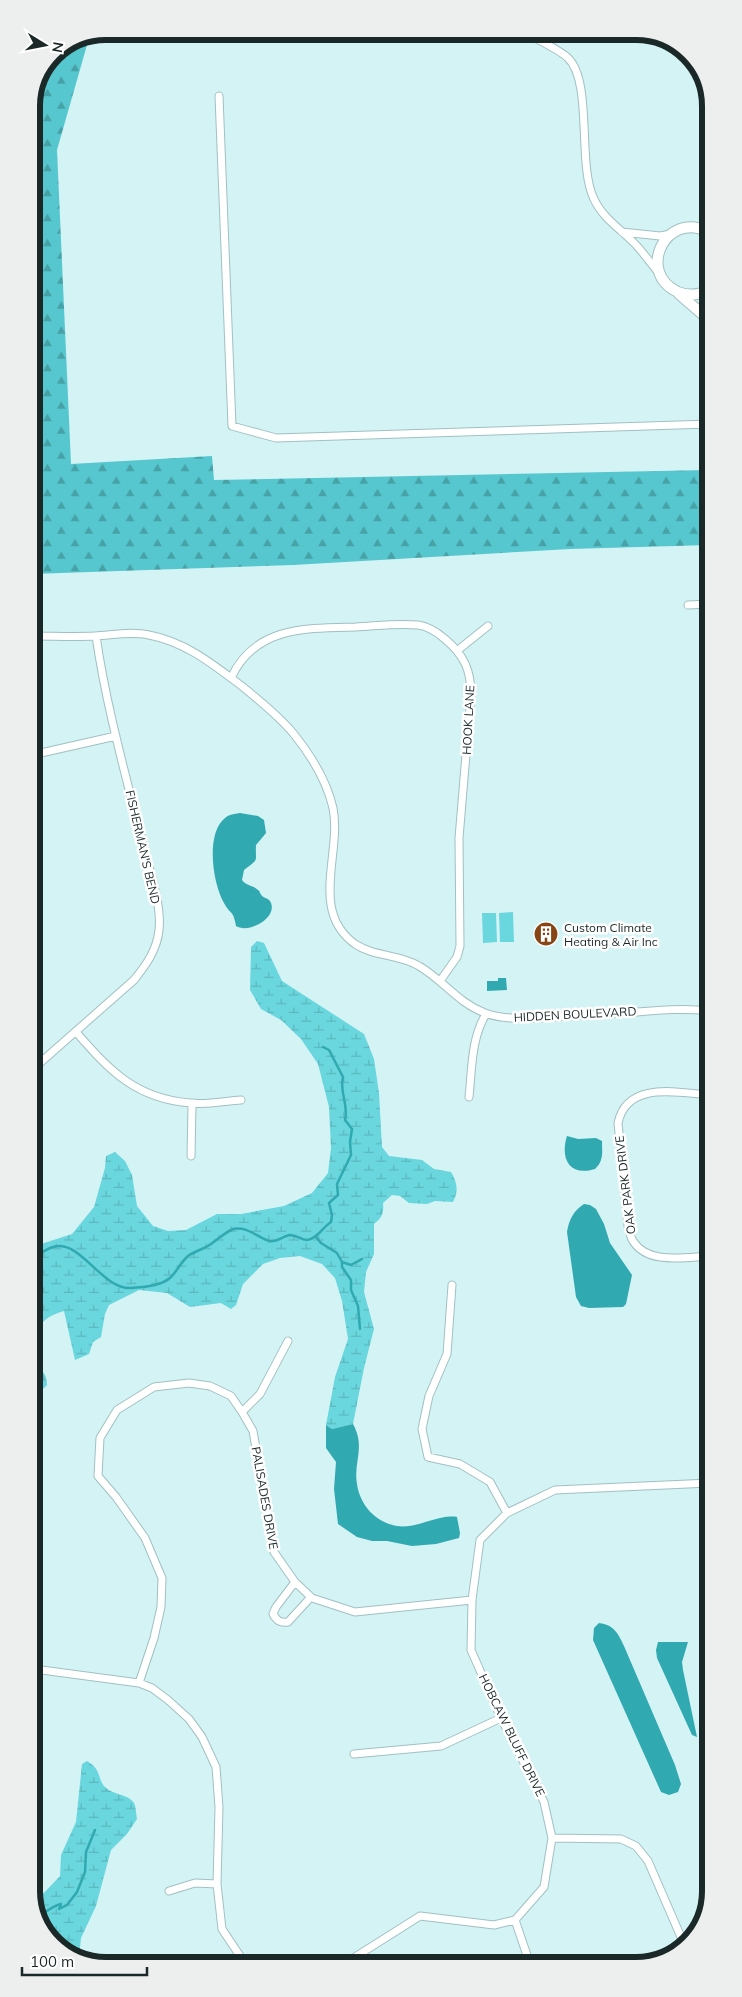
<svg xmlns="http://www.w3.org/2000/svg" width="742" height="1997" font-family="Mulish,sans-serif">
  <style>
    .grass { fill: #6ad6dd }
    .forest { fill: url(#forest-firs) }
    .wetland { fill: url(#wetland-marsh) }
    .water { fill: #31a9b0 }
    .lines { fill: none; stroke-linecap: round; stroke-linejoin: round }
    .stream { stroke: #31a9b0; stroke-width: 2.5 }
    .minor-casing { stroke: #a1c0c2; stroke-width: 9 }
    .secondary-casing { stroke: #a1c0c2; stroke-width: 12 }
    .minor { stroke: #fff; stroke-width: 7 }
    .secondary { stroke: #fff; stroke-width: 10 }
    .labels { text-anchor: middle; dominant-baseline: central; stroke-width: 5; stroke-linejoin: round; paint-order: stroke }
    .street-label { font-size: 12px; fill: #1b2828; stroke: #fff }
    .poi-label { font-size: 12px; fill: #1b2828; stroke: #fff; text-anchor: start }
    .rim { fill: none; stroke: #1b2828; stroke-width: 6 }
  </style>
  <defs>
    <pattern id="forest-firs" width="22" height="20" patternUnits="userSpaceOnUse" patternTransform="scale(1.25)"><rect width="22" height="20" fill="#56c7ce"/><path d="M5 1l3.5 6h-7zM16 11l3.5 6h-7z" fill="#46a2a7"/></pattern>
    <pattern id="wetland-marsh" width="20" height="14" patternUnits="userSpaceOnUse" patternTransform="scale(1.25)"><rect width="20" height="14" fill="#6ad6dd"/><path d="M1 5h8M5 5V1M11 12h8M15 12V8" fill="none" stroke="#5bb8be"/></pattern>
  </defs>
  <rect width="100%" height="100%" fill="#d3f3f5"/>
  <!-- grass -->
  <path class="grass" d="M513,912L514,942H500L499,913Z
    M482,913H496L497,942L483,943Z"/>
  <!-- forest -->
  <path class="forest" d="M89,38L57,150L71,464L212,456L214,480L709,470V545L570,549L293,565L32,574L31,102L53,53Z"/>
  <!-- wetland -->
  <path class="wetland" d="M257,941L264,943L282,981L364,1034L374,1059L379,1093L382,1147L389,1156L422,1160L434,1169L451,1172C457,1182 459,1191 453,1202L435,1201L427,1204L409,1203L400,1196L392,1195L383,1203C384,1213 382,1218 374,1224V1254L366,1272L364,1292L374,1329L364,1368L353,1424L332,1429L326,1425L335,1377L348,1339L342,1301L335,1278L322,1264L300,1256L280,1258L263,1264L243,1284L236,1305L231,1309L221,1303L190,1307L167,1293L139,1290L109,1305L105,1314L101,1337L93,1342L89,1354L75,1360L64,1311C42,1317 33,1329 36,1352C36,1356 36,1360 38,1363C42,1372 47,1374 47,1385L39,1393L33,1404V1233L38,1245L72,1234L94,1207L105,1168L106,1156L115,1152L125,1161L132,1175L137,1206L153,1226L168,1231L186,1230L217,1214H241L284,1206L312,1193L328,1173L331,1148L329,1107L318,1064L301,1039L281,1020L261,1009L250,990L251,947Z
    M87,1761C102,1769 97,1780 106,1788C114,1795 128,1794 134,1803C136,1807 136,1814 137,1819L127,1834L111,1850L96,1906L81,1938L79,1957L60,1950L34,1910V1896H41L60,1876L61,1855L76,1822L82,1764Z
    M149,1957L164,1963L163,1965H124Z"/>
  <!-- water -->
  <path class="water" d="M240,813L258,816L264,820L266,833L256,845C255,863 260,858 244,870L242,880C246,886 253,885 258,890C260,891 260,894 262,896C266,899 269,898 271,903C277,918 249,934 236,926C233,909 231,916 224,903C213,884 205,834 225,818C229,814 235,814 240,813Z
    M498,978H506L507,990L487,991V981H498Z
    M567,1136L578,1139L596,1138L602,1141C602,1152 604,1161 595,1169C569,1177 560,1158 567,1136Z
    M584,1204L590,1205L596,1209L604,1224L610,1243L632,1275L626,1304L623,1307L589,1308L581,1306L576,1297L567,1232C569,1220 573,1211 584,1204Z
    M353,1424C366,1448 353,1462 357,1484C360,1505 375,1522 397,1526C418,1529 438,1514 457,1517L460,1533L459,1538L436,1544L412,1546L387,1541H372L357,1537L338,1524L334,1489L336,1462L326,1448V1425L332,1429Z
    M599,1623C614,1625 618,1633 624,1646L675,1765L681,1784L678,1792L669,1795L661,1792L593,1640L594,1628Z
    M658,1642H688L682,1662L683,1670L697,1737L692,1735L657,1658L656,1650Z"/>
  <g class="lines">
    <!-- stream -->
    <path class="stream" d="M316,1237L321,1243L337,1253L342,1262V1267L351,1280V1290L358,1306L360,1329
      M33,1257C40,1254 46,1249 53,1247C80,1238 102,1290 131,1288C143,1287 162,1286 171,1277C177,1271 181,1262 188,1256C195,1251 204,1249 211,1244C218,1239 226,1232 233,1229C247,1226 257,1237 269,1241C276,1243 283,1236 290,1235C297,1235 301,1240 307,1240C316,1240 323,1227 331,1222L332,1215L329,1203L338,1195L337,1184L351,1155L350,1142L352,1129L345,1120C349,1104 339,1093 343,1077L329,1050L323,1047
      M342,1262L351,1265L362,1259
      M38,1916C45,1913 54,1905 61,1904L59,1909L67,1905L77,1892L85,1872L86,1852L95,1830"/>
    <defs>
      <path id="minor" d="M522,31C534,38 559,49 568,58C593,82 577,165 594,199C602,217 619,228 632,241C642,250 650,263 659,273
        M219,96L232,426L276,438L709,424
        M622,232L660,236L671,234
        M688,605L709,604
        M32,636C53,636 74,637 95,636C113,635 132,631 149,635C186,642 214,665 243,687C260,701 279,716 293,733C310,754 327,782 333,808C342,853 309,911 355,944C374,957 400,954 419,966C443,980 458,1003 485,1013C506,1021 534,1018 556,1017C583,1015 610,1013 637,1012C661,1010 686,1008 709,1011
        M458,650L488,626
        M231,678C255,626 307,628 356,627C376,626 398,623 418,625C427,626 438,633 445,639C464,655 471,670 471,695L459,838L460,946L457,957L440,981
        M32,755L116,736
        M76,1032C110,1071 136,1099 191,1103C207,1105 225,1101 241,1100
        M33,1069L134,980C146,965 157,950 159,930C162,903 148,867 142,840C125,773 106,705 96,636
        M710,1095C679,1093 627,1080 618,1123L628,1226C630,1230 630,1237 633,1241C648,1265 685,1257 710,1256
        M469,1097C472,1070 471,1038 486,1014
        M191,1156L192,1104
        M452,1285L447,1354L429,1396L422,1429L428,1457L460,1464L490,1482L507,1513
        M288,1341L260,1394L242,1412L253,1431L274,1552L295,1582L312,1598L355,1612L472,1600
        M295,1582L276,1607L273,1614C277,1621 280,1623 288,1622L311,1597
        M34,1669L139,1683L152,1688L168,1700L189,1719L202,1737L216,1767L219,1807L217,1884L222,1929L246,1965
        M139,1683L154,1638L161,1607L162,1578L145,1538L116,1497L98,1476L100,1438L117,1410L154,1387L189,1383L210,1386L231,1396L242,1412
        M354,1754L441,1746L501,1718
        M552,1838L621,1839L636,1846L648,1861L684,1944
        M169,1891L195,1883L217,1884
        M515,1920L530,1964
        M344,1964L420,1916L494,1925L515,1920L544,1887L552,1838L544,1802L501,1718L471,1650L472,1600L480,1540L507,1513L555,1490L710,1483"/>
      <path id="secondary" d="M708,232C665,210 636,273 678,292C688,296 699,295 708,290
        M679,294L708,319"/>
    </defs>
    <!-- minor casing -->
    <use href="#minor" class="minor-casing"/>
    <!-- secondary casing -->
    <use href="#secondary" class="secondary-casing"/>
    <!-- minor -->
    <use href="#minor" class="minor"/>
    <!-- secondary -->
    <use href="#secondary" class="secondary"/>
  </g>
  <!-- icons -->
  <defs>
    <symbol id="building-disc" viewBox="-11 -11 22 22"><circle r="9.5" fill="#874415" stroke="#fff"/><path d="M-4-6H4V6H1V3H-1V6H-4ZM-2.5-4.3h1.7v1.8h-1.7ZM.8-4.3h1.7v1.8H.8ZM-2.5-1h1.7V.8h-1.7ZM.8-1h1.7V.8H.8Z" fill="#fff"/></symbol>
  </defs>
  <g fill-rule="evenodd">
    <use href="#building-disc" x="532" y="920" width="28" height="28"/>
  </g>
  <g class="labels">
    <!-- street labels -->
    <g class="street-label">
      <text transform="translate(468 720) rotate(-87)">HOOK LANE</text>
      <text transform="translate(143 847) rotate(77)">FISHERMAN'S BEND</text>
      <text transform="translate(575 1014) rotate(-3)">HIDDEN BOULEVARD</text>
      <text transform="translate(625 1185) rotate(-97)">OAK PARK DRIVE</text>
      <text transform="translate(265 1498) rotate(80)">PALISADES DRIVE</text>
      <text transform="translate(512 1735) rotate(64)">HOBCAW BLUFF DRIVE</text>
    </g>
    <!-- poi labels -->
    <g class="poi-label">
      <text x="564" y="927">Custom Climate<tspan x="564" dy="14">Heating &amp; Air Inc</tspan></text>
    </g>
  </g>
  <!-- crop -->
  <path d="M0 0H742V1997H0ZM106 40H636A66 66 0 0 1 702 106V1891A66 66 0 0 1 636 1957H106A66 66 0 0 1 40 1891V106A66 66 0 0 1 106 40Z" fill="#edeeee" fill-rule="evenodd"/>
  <path class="rim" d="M106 40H636A66 66 0 0 1 702 106V1891A66 66 0 0 1 636 1957H106A66 66 0 0 1 40 1891V106A66 66 0 0 1 106 40Z"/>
  <!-- north arrow -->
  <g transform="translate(45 45) rotate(100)" stroke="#ffffff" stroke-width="4" paint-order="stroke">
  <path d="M0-4L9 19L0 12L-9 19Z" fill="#1b2828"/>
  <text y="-8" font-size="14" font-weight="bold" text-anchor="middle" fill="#1b2828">N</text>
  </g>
  <!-- scale -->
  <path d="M22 1967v8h125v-8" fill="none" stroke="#1b2828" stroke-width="2.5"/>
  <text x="30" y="1967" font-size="15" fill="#1b2828" stroke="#ffffff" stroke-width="4" paint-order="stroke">100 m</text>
</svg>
